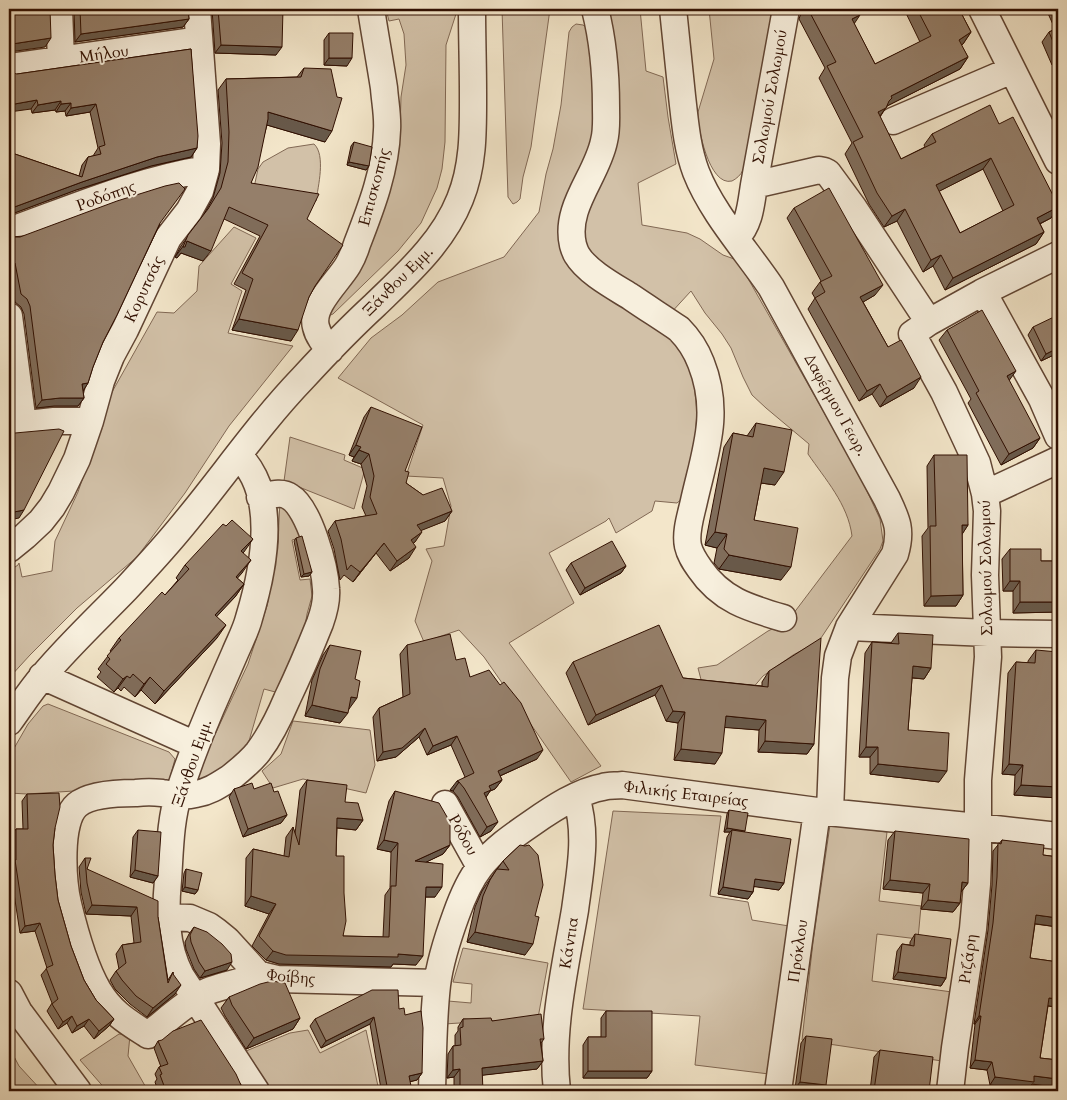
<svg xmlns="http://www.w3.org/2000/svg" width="1067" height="1100" font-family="Cardo,serif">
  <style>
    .green { fill: #d2c1a8; stroke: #816854 }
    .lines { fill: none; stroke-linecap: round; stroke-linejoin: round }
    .minor-casing { stroke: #614533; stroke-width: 29 }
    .minor { stroke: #f7efdd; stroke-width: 26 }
    .wall { fill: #806d5b; stroke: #300f01; fill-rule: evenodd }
    .shaded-wall { fill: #68594a; stroke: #300f01 }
    .building { fill: #957f6a; stroke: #300f01; fill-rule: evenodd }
    .labels { text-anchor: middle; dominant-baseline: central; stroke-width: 4; stroke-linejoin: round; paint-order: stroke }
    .street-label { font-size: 16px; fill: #300f01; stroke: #f7efdd }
  </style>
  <rect width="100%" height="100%" fill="#f3e6ca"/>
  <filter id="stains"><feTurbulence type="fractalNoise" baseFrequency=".004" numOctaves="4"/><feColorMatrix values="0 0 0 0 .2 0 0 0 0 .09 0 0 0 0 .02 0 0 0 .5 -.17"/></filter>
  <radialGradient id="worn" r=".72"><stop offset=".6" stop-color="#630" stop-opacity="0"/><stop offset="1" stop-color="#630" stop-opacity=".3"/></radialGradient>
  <!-- green -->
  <path class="green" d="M386,9H456V14L446,45L445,142L442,169L437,188L421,223L398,251L333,314L328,316L330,307L337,301L354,274L398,151L400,131L401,97L406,65L404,34L399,19L389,21Z
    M502,9H550L531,147L523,177L520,199L517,202L513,204L508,197Z
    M608,9H640L646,71L663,77L668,117L676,164L638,183L642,225L687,233L700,239L723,255L737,260L750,282L860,476L880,519L883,541L880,549L819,641L793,655L763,676L746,696L704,691L698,668L717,665L768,631L787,622L852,536C848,504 825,479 808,454L809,444L766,408L752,395L743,377L731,348L722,334L705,313L691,291L669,315L624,287L579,242L613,60Z
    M709,9H774L747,155C745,160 745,165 743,170C741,175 736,179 732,181C709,187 697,126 698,112L714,59Z
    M576,24L583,25L587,28L601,120L565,232L686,353L694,382L697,412L693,463L684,497L677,503L655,501L652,511L616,533L609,518L606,521L549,553L574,603L509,643L601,766L571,782L484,657L459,630L424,642L415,621L432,561L426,549L444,546L451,506L443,478L406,476L423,425L338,378L371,338L402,315L438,282L504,257L539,212L546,174L553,149L561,105L569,32L572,27Z
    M314,144C326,155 318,187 316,201L253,192L258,169L263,162L288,148Z
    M234,227L256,238L231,284L242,291L228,333L293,346L229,426L185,493L137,557L77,608L30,655L9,678V571L18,565L19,563L22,577L52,571L55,541L78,492L112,392L157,312L174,313L197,291L199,266Z
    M290,437L345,455L344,460L365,469L354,509L284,481Z
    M280,500L306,536L292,540L300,580L310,579L312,596L307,614L303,639L279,693L264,689L247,748L197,788L196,775L248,664L267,606L278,542Z
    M48,704L169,752L175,759L168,785L27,794L9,793V757L28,724L43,706Z
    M293,721L370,730L375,765L366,793L303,779L273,788L262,771L281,754Z
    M613,811L721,816L710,896L748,902L752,920L789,926L769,1074L695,1065L700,1016L583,1009Z
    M830,825L887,832L879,901L921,906L918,939L877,934L872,981L952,992L942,1061L802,1040L813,942Z
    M463,948L548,963L538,1018L444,1024L448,1001L471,1003L472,984L453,982Z
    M308,1030L320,1053L366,1030L379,1091H319L313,1087L299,1091H269L246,1051L290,1033Z
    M119,1034L130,1035L128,1056L148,1091H107L80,1060Z
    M9,1047L19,1066L42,1091H9Z"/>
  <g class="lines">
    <defs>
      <path id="minor" d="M59,9L61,60
        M595,9C603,40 606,74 606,107C606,118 607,130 604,141C597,176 564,207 573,245C574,248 575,252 577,255C587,272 615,287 631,297C647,308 663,318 679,329C689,339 696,350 701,363C721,413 705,452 694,501C691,515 685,532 688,546C690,555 695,562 700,569C721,600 749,608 783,618
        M673,9C676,38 679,67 682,96C685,122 687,148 696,172C712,213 746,250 771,287L887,499C897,520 902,530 895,554L849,627L838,656L835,678L830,812
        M786,9L754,185L819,170L824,171L828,173L853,207L929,322L912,334L944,392L977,463L985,494L987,511L985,575L988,657L978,780V858L977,884L973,929L955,1048L950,1091
        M982,9L1058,161
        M9,67L199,40
        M893,121L1012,70
        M9,231C73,208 138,180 206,169
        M736,238C750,224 751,204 754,185
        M983,292L1058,255
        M9,316L23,424
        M929,322L983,292L1042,399L1058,436
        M330,350C324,343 318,336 316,327C310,306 338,282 348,265C352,258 355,251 357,244C371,208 386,169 387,130C388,116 385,102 384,88C380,62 375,35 371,9
        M9,426L54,421H90
        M239,455C245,462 250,469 254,477C274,518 262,575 249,618C246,630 240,641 235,653C227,671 219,690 211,708C199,736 188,765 179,793C170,820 170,852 168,880C165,912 165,946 181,976L256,1091
        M985,494L1058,460
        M260,497C270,495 282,491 290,497C309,508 325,567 326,589C327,601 324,612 320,623C310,648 299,674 287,699C279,718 270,736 258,752C250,762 240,770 230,778C219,785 209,792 196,794C184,797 174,795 162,793C153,792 145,792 136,793C120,793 90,794 77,805C58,821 63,882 68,904C74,929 85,968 98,990C112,1013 126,1021 148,1035C166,1021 184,1004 204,993C221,985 245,981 264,976
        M9,549L25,536L41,521L52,507L61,492L77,459L90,421L101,381L111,356L125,330L168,238L189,211L200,191L206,169L207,144L197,9
        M849,627L988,633L1058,634
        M42,676L196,745
        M9,722C20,707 30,691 43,676C69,645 98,618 126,589C139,575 152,561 165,546C213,492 253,430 303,378C326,353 350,328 375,305C408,273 443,242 460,199C474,165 473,128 473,93C473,65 472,37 472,9
        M445,804L480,867
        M167,917L190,918L209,926L216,931L227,940L257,973L264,976L277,979L437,983
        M9,993L19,1012L78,1091
        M432,1091C433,1056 433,1020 437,985C440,961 448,937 456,915C462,898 469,881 480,867C494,849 513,836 532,823C552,809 579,791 603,787C609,785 616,786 622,785L817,811L978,827L1058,836
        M557,1091C550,1031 565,969 575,910C580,872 588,834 576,797
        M778,1091L817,811"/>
    </defs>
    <!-- minor casing -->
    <use href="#minor" class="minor-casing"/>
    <!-- minor -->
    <use href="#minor" class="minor"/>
  </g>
  <!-- wall -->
  <path class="wall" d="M74,9H188L189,19L183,27L75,42Z
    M212,9H283L276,55L215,53Z
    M805,9H858H857L854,24L875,64L920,42L904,9H959L971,32L963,44L961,45L968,57L960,69L887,106L880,117L901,159L925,147L924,145L932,134L999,124L1058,205V207L1051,218L1040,224L1044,232L1036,244L945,290L933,266L923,272L897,221L884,227L869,204L845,154L852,143L819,78L825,68L799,19L800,16ZM983,169L1003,211L960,233L939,191Z
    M1046,9H1058V62L1052,65L1042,42L1049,32L1055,29Z
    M329,33L347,66L324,65V40Z
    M191,49L197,148L191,157L151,166L76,190L9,215V152L79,176L82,165L88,157L93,156L98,148L90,112L66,116L65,111L56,112L55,110L32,113L31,109L17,74Z
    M304,68L325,142L267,125L251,183L307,219L315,286L309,297L291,341L232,330L246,290L234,284L260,236L224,219L203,261L181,253L177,258L175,257L181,246L203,216L213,198L220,173L222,143L218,90L226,79L297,77Z
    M354,142L369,166L366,170L347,165L351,146Z
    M794,208L875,295L863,302L888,347L914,388L880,407L872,394L859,401L808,309L815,298L812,293L820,282L821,281L787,218Z
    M160,224L103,342L93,367L88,383L83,391L84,398L78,406H54L36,408L24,314L21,307L15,302L9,271L12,237Z
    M1033,327L1058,353L1041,361L1028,335Z
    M947,330L1040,438L1033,448L1001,465L968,403L971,399L939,340Z
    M371,407L405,471L406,483L423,495L452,511L445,521L421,530L415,542L413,544L409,558L390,571L376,553L353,582L344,575L340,580L334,549L328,531L335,521L366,516L362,507L367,486L361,464L352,461L354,457L349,455L364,417Z
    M756,423L775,485L761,483L754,520L781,580L719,569L714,563L717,548L705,545L724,447L733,433L747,436Z
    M934,455L968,525L962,534L963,595L956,606H924L922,536L928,528L927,466Z
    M1058,474V520H1054V480Z
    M296,538L312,572L309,576L301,577L294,541Z
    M1010,549L1041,561H1058V612L1013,613V591H1003L1002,559Z
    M243,553L242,573L237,578L244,584L235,597L216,616L217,638L155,704L141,690L135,697L124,687L121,691L118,688L114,692L97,677L101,672L98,669L111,652L110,651L119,638L165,595L178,580L176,578L185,565Z
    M571,563L626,566L621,573L580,595L566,570Z
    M898,633L931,668L924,679L912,678L908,730L939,782L870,774V757H859L865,653L872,642L891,643Z
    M330,645L349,709L340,723L305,716L312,680L323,655Z
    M407,645L456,660L537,759L500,776L502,780L495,789L490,791L486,797L491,831L480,837L458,797L453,791L450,790L465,777L451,745L427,755L419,737L396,757L377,761L373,717L379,708L403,697L400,654Z
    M1036,650L1058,751V798L1014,795L1015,775L1002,774L1008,673L1016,662L1028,663V661Z
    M573,662L683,678L762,686V682L769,671L814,744L807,754L758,752L759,730L724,727L715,764L674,760L678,723L666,721L655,695L588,725L566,673Z
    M307,780L345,802L363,820L356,830L337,828L336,856L343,936L383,937L385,895L390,888L391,852L377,849L389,801L395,791L450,845L443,854L426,862L435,897H425L416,965L393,964L391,967L279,964L266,960L252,946L269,914L245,906L246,858L253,849L284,856L286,837L293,827L295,834L300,790Z
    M234,789L274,792L287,815L281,823L243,837L229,797Z
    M27,794L55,828L53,845L55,875L58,900L71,946L84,980L96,1000L114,1019L109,1026L94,1039L84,1026L72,1033L67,1023L58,1029L47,1011L52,1003L41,975L47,968L35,931L20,933L10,867L11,865V836L16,829H23L22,801Z
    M729,810L745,831L744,832L784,883L779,890L754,886L753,892L748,899L718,894L727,837L730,832H724L727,814Z
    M138,830L158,876L153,883L130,877L133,837Z
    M895,831L968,883L961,892L960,903L953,912L921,909L923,893L883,889L888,840Z
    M1002,840L1043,855L1058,857V927L1035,924L1030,958L1058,962V1003L1055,1007L1048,1006L1040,1058L1058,1060V1080L1053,1087L1032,1084L1028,1090L990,1085L987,1070L970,1068L975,1024H974L988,930L992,885L993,851Z
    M520,845L525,955L467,942L475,907L482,891L490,879L503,861Z
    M85,858L87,869L158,917L168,980L173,972L175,994L147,1017L130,1004L115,989L110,980L116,971L119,969L116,954L122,945L134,943L131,916L86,914L81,892L79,867Z
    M186,869L198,890L195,894L182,891L184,873Z
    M194,927L227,970L200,978L194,969L186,949L185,942L189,934Z
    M915,934L946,978L941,986L893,979L897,951L902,944L910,945V942Z
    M229,997L300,1018L293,1029L246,1049L225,1016L221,1008Z
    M399,1009L405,1015L422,1073L417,1080L381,1089L370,1024L321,1048L310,1026L315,1019Z
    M606,1011L652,1071L647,1078H583V1045L588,1037H601V1018Z
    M463,1019L492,1021L544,1039L541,1043L543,1061L537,1069L482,1075V1091H454V1077L447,1078L448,1054L453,1046H455V1035L458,1031V1027Z
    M806,1036L826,1085L822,1091H809L795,1089L801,1043Z
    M158,1041L240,1083L244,1091H158L155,1082L157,1079L155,1074L159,1067H161L154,1048Z
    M880,1050L929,1091H870L874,1057Z"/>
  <!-- shaded-wall -->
  <path class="shaded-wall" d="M860,15L852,27V19Z
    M189,19L183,27L75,42L81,34Z
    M971,32L963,44L951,51L959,40Z
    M51,38L45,47L9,52V46L12,44Z
    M221,45L282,47L276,55L215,53Z
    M968,57L960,69L887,106L878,119V112L891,96Z
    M1058,57V62L1052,65Z
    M329,58H352L347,66L324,65Z
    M37,100L31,109L9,112V105Z
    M61,101L55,110L32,113L38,105Z
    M71,103L65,111L56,112L61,104Z
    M96,104L90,112L66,116L71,108Z
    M268,112L332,131L325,142L260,123Z
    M197,148L191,157L151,166L76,190L9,215V209L82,182L157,157Z
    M991,158L983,169L928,197L936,185Z
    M349,162L369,166L366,170L347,165Z
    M1058,207L1051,218L1029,229L1037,218Z
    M905,209L897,221L884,227L892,216Z
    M1044,232L1036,244L945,290L953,278Z
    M187,241L211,251L203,261L181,253L177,258L175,257Z
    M941,255L933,266L923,272L931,260Z
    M15,263L9,271V265Z
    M883,285L875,295L853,308L860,297Z
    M239,319L298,330L291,341L232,330Z
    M1058,348V353L1041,361L1046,354Z
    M1016,371L1008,382L1007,376Z
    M921,377L914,388L880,407L887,397Z
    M88,383L83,391L82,384Z
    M880,384L872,394L859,401L867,391Z
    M60,398H84L78,406H54L36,408L42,400Z
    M1040,438L1033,448L1001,465L1009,454Z
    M356,445L361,447L354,457L349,455Z
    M359,450L369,454L361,464L352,461Z
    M764,468L784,472L775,485L754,482Z
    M24,510L19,518L9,520V513Z
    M452,511L445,521L410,535L417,525Z
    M1058,514V520H1054Z
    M962,525H968L961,536Z
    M422,532L415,542L404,550L411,540Z
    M715,532L727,534L717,548L705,545Z
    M253,539L244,552L232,564L241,551Z
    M384,543L376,553L353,582L360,572Z
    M416,547L409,558L390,571L397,561Z
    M729,555L791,567L781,580L719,569Z
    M251,560L242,573L227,590L236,577Z
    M626,566L621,573L580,595L585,588Z
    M312,572L309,576L301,577L304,574Z
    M1010,581H1020L1013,591H1003Z
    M244,584L235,597L206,628L215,615Z
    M963,595L956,606H924L931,596Z
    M1020,602H1058V612L1013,613Z
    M226,625L217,638L155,704L164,691Z
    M913,666L931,668L924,679L906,677Z
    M127,676L118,688L114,692L123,679Z
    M150,677L141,690L135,697L144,684Z
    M662,685L655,695L588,725L596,715Z
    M351,697L357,698L349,709L344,707Z
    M312,705L348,713L340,723L305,716Z
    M673,711L685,712L678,723L666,721Z
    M726,716L766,720L759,730L718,727Z
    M425,728L419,737L396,757L377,761L383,752Z
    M457,736L451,745L427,755L433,746Z
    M765,741L814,744L807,754L758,752Z
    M866,747H878L870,757H859Z
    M681,749L722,753L715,764L674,760Z
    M543,750L537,759L491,780L498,771Z
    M878,764L947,771L939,782L870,774Z
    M1009,764L1023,765L1015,775L1002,774Z
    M502,780L495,789L490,791L485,799L477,802L489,786Z
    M457,781L459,782L453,791L450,790Z
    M1021,785L1058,787V798L1014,795Z
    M287,815L281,823L243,837L248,829Z
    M337,818L363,820L356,830L330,827Z
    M498,822L491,831L480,837L487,827Z
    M727,828L745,831L743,834L732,830L730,832H724Z
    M384,840L398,843L391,852L377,849Z
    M450,845L443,854L408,871L415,861Z
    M135,870L158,876L153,883L130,877Z
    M755,879L784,883L779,890L750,886Z
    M890,880L930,884L923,893L883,889Z
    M962,882L968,883L961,892Z
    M185,887L198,890L195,894L182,891Z
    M426,887H442L435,897H419Z
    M723,887L753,892L748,899L718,894Z
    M251,896L276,904L269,914L245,906Z
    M928,900L960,903L953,912L921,909Z
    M92,905L137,907L131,916L86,914Z
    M1036,915L1058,918V927L1030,923Z
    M40,923L35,931L20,933L25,926Z
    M475,932L533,944L525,955L467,942Z
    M273,951L398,954L423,956L416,965L393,964L391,967L279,964L266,960Z
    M232,962L227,970L200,978L205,971Z
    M898,972L946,978L941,986L893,979Z
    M181,985L175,994L147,1017L153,1008Z
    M1049,998L1058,999V1003L1055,1007L1044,1005Z
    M72,1016L67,1023L58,1029L63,1022Z
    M979,1016H981L975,1024H974Z
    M374,1017L370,1024L321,1048L326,1041Z
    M300,1018L293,1029L246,1049L254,1038Z
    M89,1019L84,1026L72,1033L77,1026Z
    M114,1019L109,1026L94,1039L99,1031Z
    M975,1060L992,1062L987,1070L970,1068Z
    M543,1061L537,1069L476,1076L482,1068Z
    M460,1069L454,1077L447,1078L453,1070Z
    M588,1071H652L647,1078H583Z
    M422,1073L417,1080L404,1083L409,1076Z
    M1034,1076L1058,1079V1080L1053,1087L1032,1084L1028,1090L990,1085L995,1077Z
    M800,1082L826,1085L822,1091H809L795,1089Z"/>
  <!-- building -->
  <path class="building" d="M9,9H50L51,38L12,44L9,46Z
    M80,9H188L189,19L81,34Z
    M218,9H283L282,47L221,45Z
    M808,9H857L860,15L852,19L875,64L931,36L917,9H959L971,32L959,40L968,57L891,96L892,98L889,101L886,108L878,112L901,159L936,142L932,134L990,105L999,124L1013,117L1058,205V207L1037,218L1044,232L953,278L941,255L931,260L905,209L892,216L877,193L853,142L863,137L827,66L836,62ZM991,158L1014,205L960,233L936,185Z
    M1058,28V54L1049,32Z
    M329,33H353L352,58H329Z
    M191,49L198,136L197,148L157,157L82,182L9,209V152L82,177L88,157L101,154L99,147L105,145L96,104L71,108V103L61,104V101L38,105L37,100L9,105V72L17,74Z
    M304,68L331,69L337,97L342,98L332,131L268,112V119L258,167L251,183L319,194L307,219L343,245L315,286L309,297L298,330L239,319L253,279L242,273L268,225L229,207L211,251L187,241L185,247H183L188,235L208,209L221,188L228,162L229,132L226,79L301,77Z
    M354,142L372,147L369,166L349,162Z
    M179,183L185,189L160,223L117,315L103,342L93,367L88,383L82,384L84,398H60L42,400L30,306L27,299L21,294L15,263L9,265V236L12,237H20L117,201L165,186Z
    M829,188L883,285L860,297L888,347L901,340L921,377L887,397L880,384L867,391L815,298L825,292L820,282L832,276L794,208Z
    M982,310L1016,371L1007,376L1040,438L1009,454L976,393L979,391L947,330Z
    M1058,315V348L1046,354L1033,327Z
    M9,383L11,404L9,405Z
    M371,407L422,427L405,471L409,472L406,483L423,495L442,488L452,511L417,525L422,532L411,540L416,547L397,561L384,543L360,572L351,565L347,570L341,539L335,521L377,514L370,497L374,476L369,454L359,450L361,447L356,445Z
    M756,423L792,430L784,472L764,468L754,520L798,528L791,567L729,555L724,549L727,534L715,532L733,433L753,437Z
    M59,429L64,431L24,510L9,513V432L15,433Z
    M934,455H967L968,525H962L963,595L931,596L930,526H936Z
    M232,520L253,539L241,551L251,560L236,577L244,584L215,615L226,625L164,691L150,677L144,684L133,674L130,678L127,676L123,679L106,664L110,659L107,656L121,640L119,638L162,592L165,595L189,569L185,565L223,524L226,526Z
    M302,536L312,572L304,574L296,538Z
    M612,541L626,566L585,588L571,563Z
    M1010,549H1041V561H1058V602H1020V581H1010Z
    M659,625L683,678L768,687L769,671L821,638L814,744L765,741L766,720L726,716L722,753L681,749L685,712L673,711L662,685L596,715L573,662Z
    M898,633L933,635L931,668L913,666L908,730L949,733L947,771L878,764V747H866L872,642L899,644Z
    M450,634L456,660L465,658L470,677L489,670L500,685L504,682L521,703L543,750L498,771L502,780L489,786L491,790L484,793L498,822L487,827L464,788L459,782L457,781L474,773L457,736L433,746L425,728L402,748L383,752L379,708L410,694L407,645Z
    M330,645L361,651L355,679L360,681L357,698L351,697L348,713L312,705L320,669Z
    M1036,650L1058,652V787L1021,785L1023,765L1009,764L1016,662L1035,663Z
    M307,780L347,785L345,802L358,803L363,820L337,818L336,856H344V893L346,921L343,936L389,937L391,886H396L398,843L384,840L395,791L439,803L450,822V845L415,861L443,864L442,887H426L423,956L398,954V957L286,955L273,951L259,936L276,904L251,896L253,849L289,857L293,827L299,845Z
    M252,783L254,789L271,783L274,792L278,791L287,815L248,829L234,789Z
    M59,793L60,807L55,828L53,845L55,875L58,900L71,946L84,980L96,1000L114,1019L99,1031L89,1019L77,1026L72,1016L63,1022L52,1004L58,999L46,968L53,965L40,923L25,926L15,860H16V829H28L27,794Z
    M729,810L748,813L745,831L727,828Z
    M138,830L161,832L158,876L135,870Z
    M732,830L791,839L784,883L755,879L753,892L723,887Z
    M895,831L969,839L968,883L962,882L960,903L928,900L930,884L890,880Z
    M1002,840L1044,845L1043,855L1058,857V918L1036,915L1030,958L1058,962V999L1049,998L1040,1058L1058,1060V1079L1034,1076V1082L995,1077L992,1062L975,1060L981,1016H979L993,923L997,877L998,843L1001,844Z
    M520,845L525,846L529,845L538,855L543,885L535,916L539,917L533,944L475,932L483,896L490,880L497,869L509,870L503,861Z
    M85,858H91L87,869L158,901V917L168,983L173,972V974L181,985L153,1008L136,996L122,980L116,971L126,963L122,945L141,942L137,907L92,905L87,883Z
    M186,869L202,873L198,890L185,887Z
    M194,927L207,932L222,944L231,954L232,962L205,971L199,962L191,942L190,935Z
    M915,934L951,939L946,978L898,972L902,944L914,946Z
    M272,981L285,983L300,1018L254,1038L232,1005L229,997L260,984Z
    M372,990H398L399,1009L404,1008L405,1015L421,1011L423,1028L422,1073L409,1076L412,1091H376L387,1086L374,1017L326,1041L315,1019Z
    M606,1011H652V1071H588V1037H606Z
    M541,1014L544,1039H540L543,1061L482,1068L483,1091H460V1069L453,1070V1046L461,1045L460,1028L463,1027V1019L491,1018L492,1021Z
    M201,1020L236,1074L240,1083L244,1091H166L160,1075L162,1074L159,1067L168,1064L158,1041L162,1040L173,1031Z
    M806,1036L832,1039L826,1085L800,1082Z
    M880,1050L933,1057L929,1091H881L874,1090Z
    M756,1089V1091H734Z"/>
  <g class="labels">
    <!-- street labels -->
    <g class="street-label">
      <text transform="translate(104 54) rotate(-8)">Μήλου</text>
      <text transform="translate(770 97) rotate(-80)">Σολωμού Σολωμού</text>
      <text transform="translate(374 187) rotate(-75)">Επισκοπής</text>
      <text transform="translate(106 196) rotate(-20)">Ροδόπης</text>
      <text transform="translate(398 281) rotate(-45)">Ξάνθου Εμμ.</text>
      <text transform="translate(144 289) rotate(-65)">Κορυτσάς</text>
      <text transform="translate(836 405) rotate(61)">Δαφέρμου Γεωρ.</text>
      <text transform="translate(986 568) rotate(-91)">Σολωμού Σολωμού</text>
      <text transform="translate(192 763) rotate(-71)">Ξάνθου Εμμ.</text>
      <text transform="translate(686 794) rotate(7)">Φιλικής Εταιρείας</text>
      <text transform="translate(463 835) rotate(61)">Ρόδου</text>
      <text transform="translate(569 943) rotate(-81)">Κάντια</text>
      <text transform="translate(798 951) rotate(-82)">Πρόκλου</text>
      <text transform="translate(968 959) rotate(-82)">Ριζάρη</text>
      <text transform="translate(291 977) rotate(5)">Φοίβης</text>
    </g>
  </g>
  <!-- margin -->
  <rect width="1067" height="1100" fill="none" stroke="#f3e6ca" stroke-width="30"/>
  <rect x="10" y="10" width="1047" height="1080" fill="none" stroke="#300f01" stroke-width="2.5"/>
  <rect x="15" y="15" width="1037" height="1070" fill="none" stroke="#300f01"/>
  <rect width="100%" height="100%" filter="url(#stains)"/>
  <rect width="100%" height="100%" fill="url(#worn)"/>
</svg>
